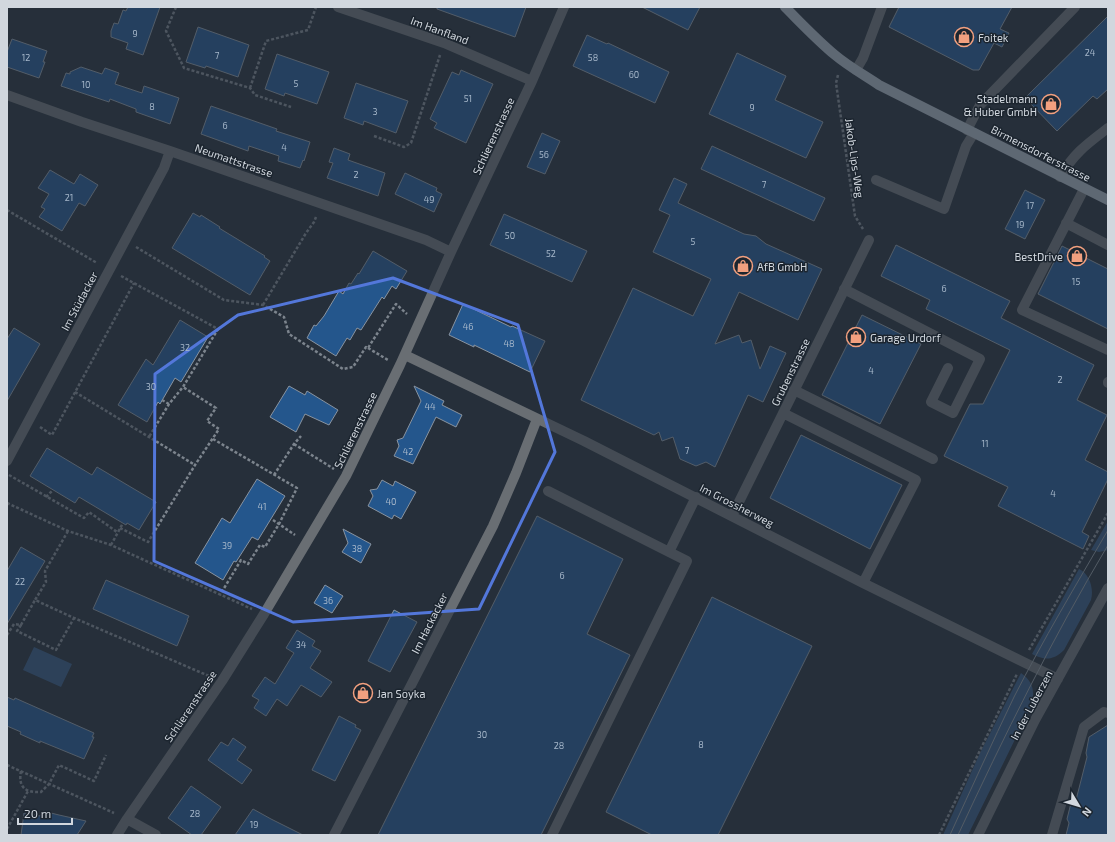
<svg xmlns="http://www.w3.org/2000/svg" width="1115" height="842" font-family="'Exo 2',sans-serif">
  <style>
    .green { fill: #37587f }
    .building { fill: #24568c; stroke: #8893a0 }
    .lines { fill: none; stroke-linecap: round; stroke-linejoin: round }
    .path { stroke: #7c848d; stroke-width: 2.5; stroke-dasharray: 3 2; stroke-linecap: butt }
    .minor { stroke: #696e73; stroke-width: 10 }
    .major { stroke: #a3adb8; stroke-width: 10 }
    .tram { stroke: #899199; stroke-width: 1 }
    .marked { fill: none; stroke: #5377da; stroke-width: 3; stroke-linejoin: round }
    .labels { text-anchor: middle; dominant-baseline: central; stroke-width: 3; stroke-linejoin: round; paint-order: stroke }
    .number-label { font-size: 9px; fill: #a6b7ca }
    .street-label { font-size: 11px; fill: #d1d7de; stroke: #1c252f }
    .poi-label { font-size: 11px; fill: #d1d7de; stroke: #1c252f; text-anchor: start }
  </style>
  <rect width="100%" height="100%" fill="#262f3a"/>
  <!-- green -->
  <path class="green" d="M1108,521V550L1099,552L1091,550Z
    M1079,569C1090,574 1094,589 1091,600L1064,650C1054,660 1045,661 1032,654Z
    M34,647L72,664L61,687L23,670Z
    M1021,673C1036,684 1035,695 1029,711L968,835H943L980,753Z"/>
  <!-- building -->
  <path class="building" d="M128,7H160L143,55L126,49L128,43L111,37V31L114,23L118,24L123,10L126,11Z
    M437,7H526L515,37L437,9Z
    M642,7H700L688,30Z
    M899,7H1012L1000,29L1009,33L1002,47L994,43L979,70H973L889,27Z
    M1108,16V89L1097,99L1093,96L1057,131L1029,102L1031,100L1027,96Z
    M198,27L249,45L238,77L206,66L205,68L186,62Z
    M587,35L607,44L608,43L669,72L655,103L573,66Z
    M12,39L47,51L43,62H45L39,78L7,67V52Z
    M737,53L786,76L775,100L823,122L806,158L709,114Z
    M277,54L329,72L317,104L285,93L284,96L265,89Z
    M81,67L102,74L105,68L119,73L115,84L142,93L144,86L179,98L170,124L136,112V109L110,99L109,102L61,86L66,73L70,74V72Z
    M461,70L493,84L466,143L434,128L437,123L430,119L452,72L459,75Z
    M356,83L408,101L396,133L364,121L363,125L344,118Z
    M211,106L277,129L276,131L310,142L304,161L303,160L300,168L278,161L279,156L249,146L248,151L201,134Z
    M542,133L560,141L545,174L527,167Z
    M712,146L825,198L814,221L701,169Z
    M334,148L350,154L348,160L385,173L378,196L327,178L333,163L329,162Z
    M50,170L74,184L80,174L98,185L85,206L79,203L62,231L39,217L45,209L41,207L49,194L38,188Z
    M405,173L437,188L436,191L442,194L434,212L395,194Z
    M674,178L687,184L678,203L744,234L756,236L766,244L822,269L798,320L739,292L715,344L739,335L742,343L751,340L760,369L770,346L786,353L763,402L748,395L715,467L706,462L696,466L680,459L673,437L662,441L659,432L654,435L581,400L633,288L693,316L711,279L653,252L670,215L659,210Z
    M1025,190L1045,200L1025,239L1005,229Z
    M193,213L200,217L201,215L220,227L219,228L265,256L264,257L270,261L250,295L172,248Z
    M504,214L587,251L572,282L490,245Z
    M896,245L1010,301L1001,318L1094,365L1077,400L1107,415L1085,460L1108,472V479L1082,532L1089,536L1083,549L998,506L1008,487L944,456L970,404H983L1010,350L926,309L930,300L881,276Z
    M1062,246L1108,269V329L1038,294Z
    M373,251L407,271L396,289L392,286L384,299L382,297L361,330L357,328L350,340L347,338L336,356L307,338L314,325L316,326L324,316L339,291L343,294L349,283L351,284L358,273L359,274Z
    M463,304L511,327L512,326L545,341L530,372L474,345V347L449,335Z
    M862,315L921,344L880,424L822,395Z
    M180,320L208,337L181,382L175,378L160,404L158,402L147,422L118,405L146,359L153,365Z
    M14,328L40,344L7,401V339Z
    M289,386L305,395L307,391L338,410L329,425L305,414L296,432L270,417Z
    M414,386L444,401L442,405L462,415L456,427L436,417L413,464L394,456L399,446L397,440L403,438L421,401Z
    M801,435L902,485L870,549L770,498Z
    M47,448L92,475L97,467L156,502L139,530L127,523L126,525L79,497L75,503L30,476Z
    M257,479L285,496L258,540L252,537L236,562L234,561L223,580L195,563L222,518L230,523Z
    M382,480L393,486L395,481L416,492L401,519L394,515L392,519L368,506L373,496L370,490L377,489Z
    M537,516L623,559L587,634L630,655L541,835H378Z
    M343,529L371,544L361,563L342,552L348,543Z
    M21,547L45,561L7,624V571Z
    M106,580L189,616L187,620H188L177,646L93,609Z
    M325,585L343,596L332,613L314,603Z
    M712,597L812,646L718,835H652L606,812Z
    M394,610L417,622L390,672L368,661Z
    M297,630L315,641L312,646L321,651L310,668L332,682L321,697L301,685L287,706L277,699L266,716L254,708L259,700L252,696L265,677L275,684L292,656L294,653L286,648Z
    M7,697L14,700L15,698L94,733L92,737H94L84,759L40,741V743L20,734L21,732L7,726Z
    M339,716L356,725L355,727L361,730L335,781L312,770Z
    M1108,725V835H1066L1069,823L1067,819L1071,803L1076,800L1087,757L1086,753L1089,737Z
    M233,738L246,747L237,760L252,770L242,784L208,760L221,742L228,746Z
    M191,786L221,807L201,835H192L168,818Z
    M253,809L271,819L303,835H235Z
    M43,811L59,815L86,821L77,835H21L24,813L40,816Z"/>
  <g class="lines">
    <!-- path -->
    <path class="path" d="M176,7L166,31L184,68L250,88L255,95L291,107
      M838,75L836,83L855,216L863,229
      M250,88L266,41L308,30L316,7
      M374,136L404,147L411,143L440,55
      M7,210L97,263
      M136,247L224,300L263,305L284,317L289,334L343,369L353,367L366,347L368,348L396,304L407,314
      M121,276L218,329L183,387L169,404L149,437
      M263,305L306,233L314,222L316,217
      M368,348L388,360
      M75,392L195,465
      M162,400L169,404
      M40,427L52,435L134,283
      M213,439L297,488L279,524L265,547L260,545L248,564L241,560L220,595
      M294,444L334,469
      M9,475L84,518L89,512L117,532
      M274,475L294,444L301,436
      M46,497L52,491
      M7,503L68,531L111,545L252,609
      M273,520L295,535
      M120,528L148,542L195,465L219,429L207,421L216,408L183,387
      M68,531L45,571L46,582L35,600L74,618L209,676
      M111,545L123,523
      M21,625L17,631L56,650L74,618
      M7,635L14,624L21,625L35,600
      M1029,650L1108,513
      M7,765L114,813
      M21,771C18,787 25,793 41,792L49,784L59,765L94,781L106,755
      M7,829L28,791
      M939,835L1017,674"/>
    <!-- minor -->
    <path class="minor" d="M338,7L444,43L532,81
      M856,70L863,58L882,7
      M7,95L82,122L170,151L426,240L451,252
      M967,130L980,105L1075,7
      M1060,177C1074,153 1087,144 1108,128
      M876,180L944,209L966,146L974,133
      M1084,189L1022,310L1108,350
      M1066,223L1108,245
      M844,289L980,359L953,413L931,402L948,368
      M405,355L584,441L863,583L1058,679
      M1108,382V383
      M794,390L933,459
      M783,413L916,480L863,583
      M7,461L164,168L170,151
      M548,491L687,561L552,835
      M732,516L869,240
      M669,552L696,497
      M127,819L156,835
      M117,835L127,819L222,681L264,614L346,476L400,365L451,252L532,81L564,7
      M334,835L493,526L516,473L537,419
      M978,835L1035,720L1108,588
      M1052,835L1084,727L1104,712L1108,713"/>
    <!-- major -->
    <path class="major" d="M785,7C801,23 817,40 835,55C848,66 864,75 879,85L1108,200"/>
    <!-- tram -->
    <path class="tram" d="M950,835C971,789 992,743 1014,697C1043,640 1076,585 1108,530
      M958,835C1004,736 1052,639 1108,545"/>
  </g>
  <!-- marked area -->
  <path d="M0 0H1115V842H0ZM393,278L518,325L555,452L479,609L293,622L154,561L155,374L238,315Z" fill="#262f3a" fill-opacity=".55" fill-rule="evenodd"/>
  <path class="marked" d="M393,278L518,325L555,452L479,609L293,622L154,561L155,374L238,315Z"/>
  <!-- icons -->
  <defs>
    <symbol id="shop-ring" viewBox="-11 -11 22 22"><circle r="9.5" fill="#1c252f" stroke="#f2a07f" stroke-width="1.5"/><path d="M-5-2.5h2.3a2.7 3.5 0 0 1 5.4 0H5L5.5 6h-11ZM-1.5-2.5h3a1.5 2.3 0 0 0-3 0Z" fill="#f2a07f"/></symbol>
  </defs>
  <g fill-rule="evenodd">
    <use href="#shop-ring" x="953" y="26" width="22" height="22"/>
    <use href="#shop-ring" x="1040" y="93" width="22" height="22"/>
    <use href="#shop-ring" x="1066" y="245" width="22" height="22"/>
    <use href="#shop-ring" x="732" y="255" width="22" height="22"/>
    <use href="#shop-ring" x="845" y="326" width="22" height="22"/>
    <use href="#shop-ring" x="352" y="682" width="22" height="22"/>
  </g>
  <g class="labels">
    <!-- number labels -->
    <g class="number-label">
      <text x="135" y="33">9</text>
      <text x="1090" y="52">24</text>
      <text x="217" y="55">7</text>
      <text x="26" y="57">12</text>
      <text x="593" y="57">58</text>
      <text x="634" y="74">60</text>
      <text x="296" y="83">5</text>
      <text x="86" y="84">10</text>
      <text x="468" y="98">51</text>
      <text x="152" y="106">8</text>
      <text x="752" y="107">9</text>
      <text x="375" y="111">3</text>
      <text x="225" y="125">6</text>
      <text x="284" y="147">4</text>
      <text x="544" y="154">56</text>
      <text x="356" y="174">2</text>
      <text x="764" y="184">7</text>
      <text x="69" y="197">21</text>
      <text x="429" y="199">49</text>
      <text x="1030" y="205">17</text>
      <text x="1020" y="224">19</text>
      <text x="510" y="235">50</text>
      <text x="693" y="241">5</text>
      <text x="551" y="253">52</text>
      <text x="1076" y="281">15</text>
      <text x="944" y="288">6</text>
      <text x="468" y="326">46</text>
      <text x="509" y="343">48</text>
      <text x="185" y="347">32</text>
      <text x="871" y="370">4</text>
      <text x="1060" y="379">2</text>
      <text x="151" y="386">30</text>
      <text x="430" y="406">44</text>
      <text x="985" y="443">11</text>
      <text x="687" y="450">7</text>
      <text x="408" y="451">42</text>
      <text x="1053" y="493">4</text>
      <text x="391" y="501">40</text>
      <text x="262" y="506">41</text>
      <text x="227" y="545">39</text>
      <text x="357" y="548">38</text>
      <text x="562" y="575">6</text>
      <text x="20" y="581">22</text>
      <text x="328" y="600">36</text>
      <text x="301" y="644">34</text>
      <text x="482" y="734">30</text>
      <text x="701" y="744">8</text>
      <text x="559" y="745">28</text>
      <text x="195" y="813">28</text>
      <text x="254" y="824">19</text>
    </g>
    <!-- street labels -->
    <g class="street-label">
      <text transform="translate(440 30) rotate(20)">Im Hanfland</text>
      <text transform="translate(493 136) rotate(-65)">Schlierenstrasse</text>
      <text transform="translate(1041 153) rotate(27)">Birmensdorferstrasse</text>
      <text transform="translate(855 158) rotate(82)">Jakob-Lips-Weg</text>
      <text transform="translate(234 160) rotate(19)">Neumattstrasse</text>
      <text transform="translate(79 301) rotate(-62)">Im Stüdacker</text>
      <text transform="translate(790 372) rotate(-64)">Grubenstrasse</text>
      <text transform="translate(355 430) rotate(-64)">Schlierenstrasse</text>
      <text transform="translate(737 505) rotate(27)">Im Grossherweg</text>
      <text transform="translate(429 623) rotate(-63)">Im Hackacker</text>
      <text transform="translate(1031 705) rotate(-62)">In der Luberzen</text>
      <text transform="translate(190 706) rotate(-56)">Schlierenstrasse</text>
    </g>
    <!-- poi labels -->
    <g class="poi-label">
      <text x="978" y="37">Foitek</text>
      <text x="1037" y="98" text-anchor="end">Stadelmann<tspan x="1037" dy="13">&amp; Huber GmbH</tspan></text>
      <text x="1063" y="256" text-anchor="end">BestDrive</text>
      <text x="757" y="266">AfB GmbH</text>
      <text x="870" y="337">Garage Urdorf</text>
      <text x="377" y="693">Jan Soyka</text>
    </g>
  </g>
  <!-- border -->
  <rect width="1115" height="842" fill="none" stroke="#d1d7de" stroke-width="16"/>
  <!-- north arrow -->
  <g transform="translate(1079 806) rotate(128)" stroke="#1c252f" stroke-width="3" paint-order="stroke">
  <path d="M0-3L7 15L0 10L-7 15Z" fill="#d1d7de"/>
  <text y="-6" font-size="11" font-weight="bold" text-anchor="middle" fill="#d1d7de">N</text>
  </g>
  <!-- scale -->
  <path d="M18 818v6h54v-6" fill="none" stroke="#d1d7de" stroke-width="2"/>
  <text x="24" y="818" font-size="12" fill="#d1d7de" stroke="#1c252f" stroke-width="3" paint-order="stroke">20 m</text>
</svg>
